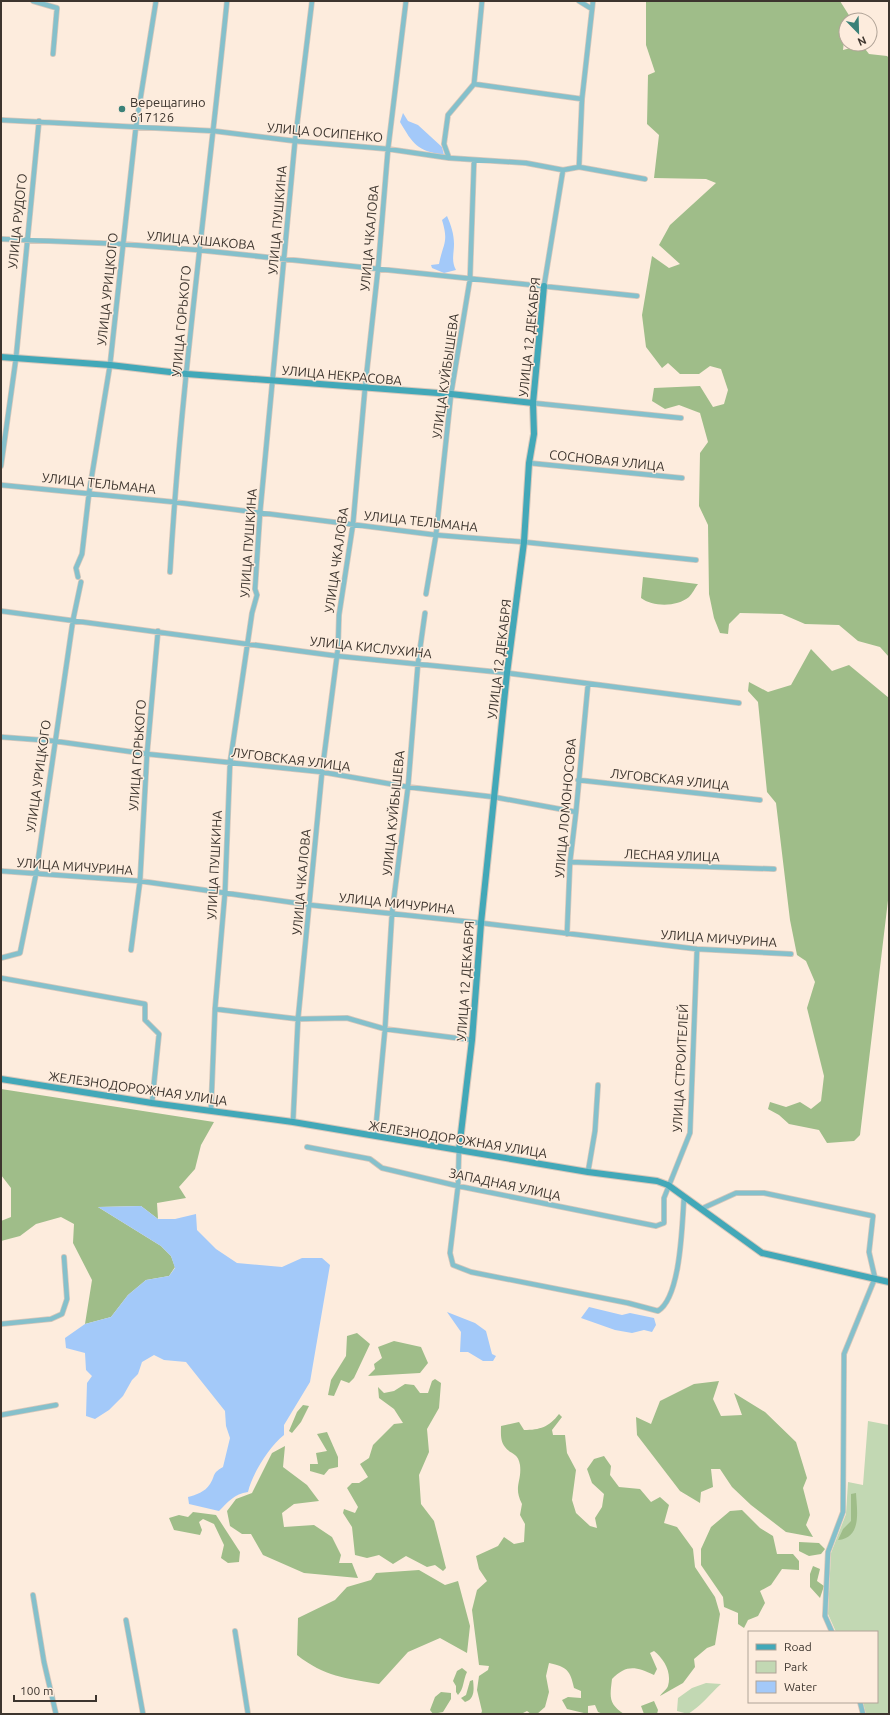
<svg xmlns="http://www.w3.org/2000/svg" width="890" height="1715" font-family="Ubuntu,sans-serif">
  <style>
    .green { fill: #c2d8b3 }
    .forest { fill: #9fbd89 }
    .water { fill: #a3c9f9 }
    .lines { fill: none; stroke-linecap: round; stroke-linejoin: round }
    .street-casing { stroke: #d7c7ba; stroke-width: 6 }
    .secondary-casing { stroke: #d7c7ba; stroke-width: 8 }
    .street { stroke: #85c0cb; stroke-width: 4.5 }
    .secondary { stroke: #42a8b8; stroke-width: 6 }
    .poi-dot { fill: #3b8178; stroke: #fdecdd; stroke-width: 1.5 }
    .labels { text-anchor: middle; dominant-baseline: central; stroke-width: 3; stroke-linejoin: round; paint-order: stroke }
    .poi-label { font-size: 13px; fill: #3d352e; stroke: #fdecdd; text-anchor: start }
    .street-label { font-size: 13px; fill: #3d352e; stroke: #fdecdd }
  </style>
  <rect width="100%" height="100%" fill="#fdecdd"/>
  <!-- green -->
  <path class="green" d="M868,1421L889,1425V1714H866L863,1702H877V1632H836L828,1614L831,1553L846,1514L848,1482L863,1485Z
    M706,1683L721,1684C709,1695 701,1706 688,1714L677,1711L678,1698L692,1688Z"/>
  <!-- forest -->
  <path class="forest" d="M646,1H840L852,20H846V39L844,41L843,50L862,45L869,54L887,56L889,58V657L880,647L858,641L839,625L805,624L782,614L740,613L729,624L728,634L720,633L714,618L709,594L708,525L699,506L700,453L708,442L700,413L679,405L665,409L652,401L654,388L700,386L713,407L724,404L728,390L721,369L710,366L699,374H680L668,363L662,368L646,347L642,315L652,256L669,268L680,264L659,245L670,225L716,183L706,179L654,178L659,135L647,124L648,75L655,72L646,45Z
    M643,577L697,584H698C695,588 692,594 689,597C677,607 653,607 641,598Z
    M811,649L832,671L849,665L889,698V892L860,1135L854,1141L827,1143L819,1130L789,1124L779,1115L768,1109L770,1102L786,1107L800,1102L811,1109L821,1101L824,1076L807,1008L815,982L806,961L797,955L790,920L776,803L767,792L758,702L748,691L749,682L768,692L791,685Z
    M1,1089L214,1122L201,1145L195,1169L179,1187L186,1198L157,1203L158,1219L141,1206L98,1207L161,1246L171,1256L175,1267L169,1276L146,1280L128,1295L111,1317L85,1324L92,1280L73,1243L74,1224L61,1217L36,1224L20,1236L1,1241V1221L11,1217V1188L1,1175Z
    M357,1333L370,1344L354,1378L349,1383L341,1380L334,1396L328,1395L331,1380L346,1356L347,1336Z
    M394,1341L421,1347L428,1363L420,1373L368,1376L375,1369L374,1364L382,1358L378,1347Z
    M435,1379L441,1383L439,1408L427,1429L429,1452L419,1475L421,1504L434,1521L446,1568L443,1571L435,1565L427,1567L406,1556L393,1564L379,1555L367,1558L355,1555L352,1527L343,1513L344,1509L355,1513L358,1507L347,1488L352,1483H359L368,1477L360,1464L369,1458L373,1445L394,1424L403,1423L394,1409L379,1398L378,1387L384,1393L394,1391L405,1384L414,1385L420,1393H428L432,1381Z
    M719,1381L713,1399L721,1416L742,1415L734,1393L765,1412L796,1442L807,1478L803,1488L810,1515L806,1525L813,1537L786,1532L751,1505L732,1487L720,1469H711L713,1487L701,1492L700,1503L680,1491L637,1435L636,1417L651,1424L660,1401L694,1384Z
    M303,1405L309,1406L301,1422L292,1433L289,1431L297,1412Z
    M559,1414L562,1417L552,1430L553,1435H565L567,1453L576,1470L572,1500L576,1513L590,1526L597,1528L595,1518L602,1507L604,1494L592,1483L587,1469L594,1459L604,1456L611,1466L610,1475L619,1487L640,1489L651,1502L660,1497L669,1505L664,1523L677,1527L693,1549L695,1567L715,1597L720,1614L715,1645L707,1648L694,1659L695,1667L683,1683L660,1696C662,1693 667,1689 668,1686C672,1672 664,1659 654,1651L650,1653L657,1669L654,1675C636,1667 627,1664 612,1679C610,1697 608,1703 624,1714H603L598,1712L595,1705L588,1706V1714L567,1709L562,1700L568,1697L581,1698V1691L574,1688C570,1670 567,1667 549,1663L546,1676L549,1692L545,1707L537,1714H531L527,1711L521,1714H481L482,1711L477,1690L479,1676L488,1670L489,1666L479,1665L472,1610L477,1590L487,1581L479,1569L476,1556L498,1546L504,1537L514,1544L524,1542L525,1524L520,1515L522,1504C513,1486 522,1482 520,1465C518,1452 511,1455 505,1447C500,1441 501,1432 501,1426L519,1422L524,1430C540,1430 549,1427 559,1414Z
    M327,1432L338,1457V1467L329,1469L324,1475L310,1471V1464H318L316,1453L327,1451L317,1434Z
    M285,1446L283,1467L307,1485L319,1501L294,1504L282,1513L284,1527L314,1525L332,1537L341,1555L339,1563H352L358,1578L304,1573L263,1555L251,1534H242L230,1526L227,1511L236,1499L252,1493L272,1453Z
    M856,1493C857,1511 862,1538 838,1540L843,1529L851,1521V1494Z
    M742,1510L760,1528L773,1536L777,1554H793L799,1561V1570L782,1569L771,1585L760,1591L765,1603L758,1616L748,1620L744,1628L738,1624V1613L724,1607L723,1597L701,1565V1549L711,1527L730,1511Z
    M193,1512L216,1515L240,1552L239,1562L228,1563L221,1558L224,1545L214,1524L203,1519L199,1522L202,1530L200,1535L174,1530L169,1518L179,1515L188,1517Z
    M799,1542L819,1543L825,1549L821,1554L809,1556L799,1551Z
    M813,1566L820,1569L817,1581L824,1586L820,1598L810,1587V1574Z
    M419,1570L445,1585L458,1581L470,1626L467,1653L440,1638L408,1652L379,1684C345,1678 325,1677 297,1655L298,1618L335,1600L347,1587L371,1580L376,1573Z
    M462,1668L467,1672C463,1680 464,1689 458,1695L456,1692V1686L453,1681L457,1671Z
    M473,1680C474,1689 475,1699 465,1702L461,1698L466,1695L470,1681Z
    M441,1692L451,1693V1699L443,1712L433,1714L430,1710L435,1697Z
    M654,1701L658,1710L657,1714H644L641,1706Z"/>
  <!-- water -->
  <path class="water" d="M403,113L408,121L418,125L442,147L444,155C417,151 413,144 400,122Z
    M447,216C451,225 454,234 454,244C454,254 451,261 456,270L444,273L432,268L431,265L439,264C443,243 449,243 442,220Z
    M141,1206L158,1219H175L196,1214L197,1230L216,1249L237,1263L282,1267L302,1258H322L330,1265L310,1382L284,1425V1435C269,1447 252,1474 248,1492C234,1494 228,1502 219,1511L189,1504L188,1497C196,1495 205,1492 210,1484C216,1475 211,1474 223,1467L230,1438L226,1426L225,1411L186,1362L164,1360L154,1355L142,1362L138,1374L132,1380L123,1396L109,1410L95,1419L86,1416L87,1383L92,1376L86,1370L85,1353L66,1348L65,1338L85,1324L111,1317L128,1295L146,1280L169,1276L175,1268L171,1256L161,1246L98,1207Z
    M589,1307L622,1315L630,1313L654,1318L656,1325L652,1332L644,1330L632,1333L615,1330L581,1318Z
    M447,1312L475,1323L486,1331L492,1354L496,1356L493,1361H483L468,1352H460L461,1332Z"/>
  <g class="lines">
    <defs>
      <path id="street" d="M33,1L57,8L53,54
        M579,1L592,9
        M474,84L582,99
        M1,120L214,131L295,141L388,149L449,158L526,163L563,170L579,167L645,179
        M449,158L444,144L448,115L474,84L482,1
        M579,167L582,99L593,1
        M1,239L122,244L198,250L637,296
        M544,286L563,170
        M533,403L681,418
        M529,463L682,478
        M1,466L16,358L39,121
        M1,485L174,502L436,535L524,542L696,560
        M170,572C181,381 208,191 227,1
        M78,577L76,568L82,554L89,493L110,365L136,126L156,1
        M426,594L436,535L451,394L470,279L474,161
        M1,611L337,656L507,673L739,703
        M1,737L54,741L147,754L322,772L408,787L494,797L576,812
        M578,780L760,800
        M570,862L774,869
        M1,871L140,881L310,905L481,923L697,949L791,954
        M567,934L570,862L576,812L588,684
        M131,950L140,881L147,754L158,631
        M1,958L20,953L36,874L73,620L81,582
        M1,978L145,1004V1020L159,1034L152,1103
        M215,1009L298,1019L347,1018L385,1029L472,1040
        M211,1110L215,1009L225,892L230,763L252,613L257,595L255,589L260,513L295,141L312,1
        M293,1122L298,1019L322,772L338,648L339,615L353,524L365,388L378,269L388,149L406,1
        M375,1136L385,1029L392,913L408,787L418,663L425,613
        M307,1147L370,1159L382,1168L458,1186L656,1226L664,1223V1198L690,1133L697,949
        M459,1150L458,1186L450,1253L453,1265L471,1272L628,1303L658,1311C681,1297 682,1224 684,1198
        M588,1172L595,1131L598,1085
        M701,1209L736,1193H764L873,1216L869,1252L875,1278L844,1354L843,1512L828,1552L825,1616L832,1632
        M1,1324L51,1319L62,1314L67,1299L64,1257
        M1,1415L56,1405
        M33,1595L44,1662L56,1714
        M126,1620L143,1714
        M235,1631L248,1714
        M860,1702L863,1714"/>
      <path id="secondary" d="M1,357L110,365L187,374L451,394L533,403
        M1,1079L152,1103L293,1122L588,1172L657,1181L668,1185L762,1253L889,1282
        M459,1150L472,1040L481,923L507,673L524,542L529,463L534,434L533,403L544,286"/>
    </defs>
    <!-- street casing -->
    <use href="#street" class="street-casing"/>
    <!-- secondary casing -->
    <use href="#secondary" class="secondary-casing"/>
    <!-- street -->
    <use href="#street" class="street"/>
    <!-- secondary -->
    <use href="#secondary" class="secondary"/>
  </g>
  <!-- markers -->
  <circle class="poi-dot" cx="122" cy="109" r="4"/>
  <g class="labels">
    <!-- poi labels -->
    <g class="poi-label">
      <text x="130" y="102">Верещагино<tspan x="130" dy="15">617126</tspan></text>
    </g>
    <!-- street labels -->
    <g class="street-label">
      <text transform="translate(325 132) rotate(5)">УЛИЦА ОСИПЕНКО</text>
      <text transform="translate(277 220) rotate(-85)">УЛИЦА ПУШКИНА</text>
      <text transform="translate(17 221) rotate(-84)">УЛИЦА РУДОГО</text>
      <text transform="translate(369 238) rotate(-85)">УЛИЦА ЧКАЛОВА</text>
      <text transform="translate(201 240) rotate(5)">УЛИЦА УШАКОВА</text>
      <text transform="translate(107 289) rotate(-84)">УЛИЦА УРИЦКОГО</text>
      <text transform="translate(181 321) rotate(-85)">УЛИЦА ГОРЬКОГО</text>
      <text transform="translate(529 337) rotate(-84)">УЛИЦА 12 ДЕКАБРЯ</text>
      <text transform="translate(342 375) rotate(5)">УЛИЦА НЕКРАСОВА</text>
      <text transform="translate(445 376) rotate(-82)">УЛИЦА КУЙБЫШЕВА</text>
      <text transform="translate(607 460) rotate(6)">СОСНОВАЯ УЛИЦА</text>
      <text transform="translate(99 483) rotate(6)">УЛИЦА ТЕЛЬМАНА</text>
      <text transform="translate(421 521) rotate(6)">УЛИЦА ТЕЛЬМАНА</text>
      <text transform="translate(248 543) rotate(-86)">УЛИЦА ПУШКИНА</text>
      <text transform="translate(336 560) rotate(-82)">УЛИЦА ЧКАЛОВА</text>
      <text transform="translate(371 647) rotate(6)">УЛИЦА КИСЛУХИНА</text>
      <text transform="translate(499 659) rotate(-83)">УЛИЦА 12 ДЕКАБРЯ</text>
      <text transform="translate(137 755) rotate(-86)">УЛИЦА ГОРЬКОГО</text>
      <text transform="translate(291 759) rotate(7)">ЛУГОВСКАЯ УЛИЦА</text>
      <text transform="translate(38 776) rotate(-82)">УЛИЦА УРИЦКОГО</text>
      <text transform="translate(670 779) rotate(6)">ЛУГОВСКАЯ УЛИЦА</text>
      <text transform="translate(565 808) rotate(-85)">УЛИЦА ЛОМОНОСОВА</text>
      <text transform="translate(393 813) rotate(-84)">УЛИЦА КУЙБЫШЕВА</text>
      <text transform="translate(672 855) rotate(2)">ЛЕСНАЯ УЛИЦА</text>
      <text transform="translate(214 865) rotate(-87)">УЛИЦА ПУШКИНА</text>
      <text transform="translate(75 866) rotate(4)">УЛИЦА МИЧУРИНА</text>
      <text transform="translate(301 882) rotate(-85)">УЛИЦА ЧКАЛОВА</text>
      <text transform="translate(397 903) rotate(6)">УЛИЦА МИЧУРИНА</text>
      <text transform="translate(719 938) rotate(4)">УЛИЦА МИЧУРИНА</text>
      <text transform="translate(465 981) rotate(-86)">УЛИЦА 12 ДЕКАБРЯ</text>
      <text transform="translate(680 1068) rotate(-87)">УЛИЦА СТРОИТЕЛЕЙ</text>
      <text transform="translate(138 1088) rotate(8)">ЖЕЛЕЗНОДОРОЖНАЯ УЛИЦА</text>
      <text transform="translate(458 1139) rotate(9)">ЖЕЛЕЗНОДОРОЖНАЯ УЛИЦА</text>
      <text transform="translate(505 1184) rotate(12)">ЗАПАДНАЯ УЛИЦА</text>
    </g>
  </g>
  <!-- border -->
  <rect width="890" height="1715" fill="none" stroke="#3d352e" stroke-width="4"/>
  <!-- legend -->
  <rect x="748" y="1631" width="130" height="72" fill="#fdecdd" stroke="#b0a397"/>
  <rect x="756" y="1644" width="20" height="6" fill="#42a8b8" stroke="#b0a397"/>
  <text x="784" y="1651" font-size="12" fill="#3d352e">Road</text>
  <rect x="756" y="1661" width="20" height="12" fill="#c2d8b3" stroke="#b0a397"/>
  <text x="784" y="1671" font-size="12" fill="#3d352e">Park</text>
  <rect x="756" y="1681" width="20" height="12" fill="#a3c9f9" stroke="#b0a397"/>
  <text x="784" y="1691" font-size="12" fill="#3d352e">Water</text>
  <!-- north arrow -->
  <g transform="translate(858 32) rotate(157)"><circle r="19" fill="#fdecdd" stroke="#b0a397"/>
  <path d="M0-3L7 15L0 10L-7 15Z" fill="#3b8178"/>
  <text y="-6" font-size="11" font-weight="bold" text-anchor="middle" fill="#3d352e">N</text>
  </g>
  <!-- scale -->
  <path d="M14 1695v6h82v-6" fill="none" stroke="#3d352e" stroke-width="2"/>
  <text x="20" y="1695" font-size="12" fill="#3d352e" stroke="#fdecdd" stroke-width="3" paint-order="stroke">100 m</text>
</svg>
